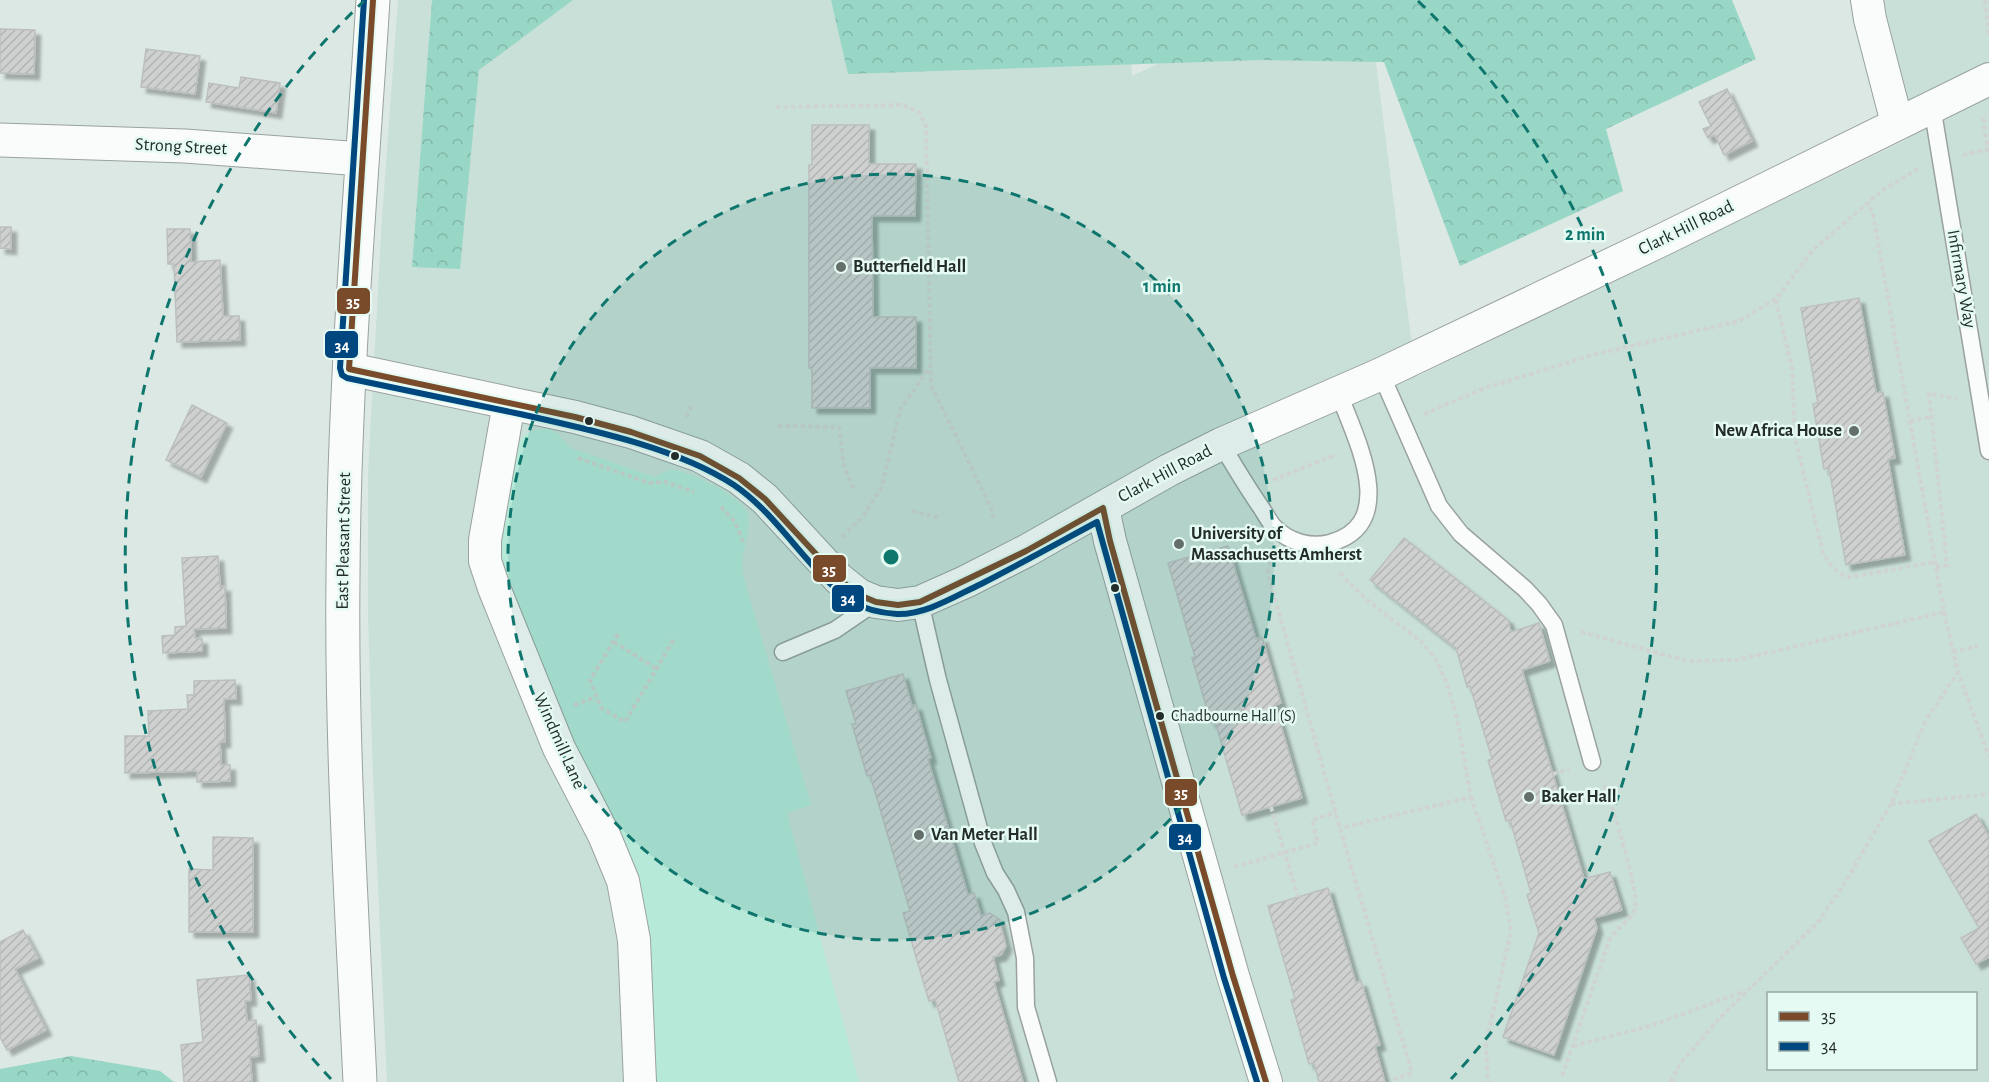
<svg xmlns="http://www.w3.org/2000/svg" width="1989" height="1082" font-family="'Alegreya Sans',sans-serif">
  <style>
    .built { fill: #c9e0d8; fill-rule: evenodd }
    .green { fill: #b6e9d8 }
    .forest { fill: url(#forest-crowns) }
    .building { fill: url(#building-hatch); stroke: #bcbfbf; stroke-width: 1.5; filter: url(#shadow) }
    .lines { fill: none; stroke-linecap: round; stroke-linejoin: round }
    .lane-casing { stroke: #99a29f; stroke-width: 19 }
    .street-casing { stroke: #99a29f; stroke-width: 34 }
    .secondary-casing { stroke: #99a29f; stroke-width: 35 }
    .path { stroke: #cfd3d1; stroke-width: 4; stroke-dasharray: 4.5 3; stroke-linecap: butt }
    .lane { stroke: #fafcfb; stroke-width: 16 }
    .street { stroke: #fafcfb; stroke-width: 32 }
    .secondary { stroke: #fafcfb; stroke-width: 33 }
    .bus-1-casing { stroke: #e4faf2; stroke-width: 10 }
    .bus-2-casing { stroke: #e4faf2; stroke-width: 10 }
    .bus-1 { stroke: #7a4b2a; stroke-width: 6 }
    .bus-2 { stroke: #00467f; stroke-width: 6 }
    .ring { fill: none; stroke: #0f766e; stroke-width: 3; stroke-dasharray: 10 8 }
    .poi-dot { fill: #646e6b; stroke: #e4faf2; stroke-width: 2 }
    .bus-dot { fill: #242d2a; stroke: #e4faf2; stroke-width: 2 }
    .labels { text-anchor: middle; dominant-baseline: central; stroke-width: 5; stroke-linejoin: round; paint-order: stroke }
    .bus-label { font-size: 16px; fill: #242d2a; stroke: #e4faf2; text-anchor: start }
    .street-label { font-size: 18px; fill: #242d2a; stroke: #e4faf2 }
    .poi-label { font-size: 18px; font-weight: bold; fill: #242d2a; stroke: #e4faf2; text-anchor: start }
    .centre { fill: #0f766e; stroke: #e4faf2; stroke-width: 3 }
    .ring-label { font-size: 18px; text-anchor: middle; font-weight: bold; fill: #0f766e; stroke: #e4faf2; stroke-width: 5; stroke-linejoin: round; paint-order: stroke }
    .line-badge { stroke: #e4faf2; stroke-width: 2 }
    .badge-label { font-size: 16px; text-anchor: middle; font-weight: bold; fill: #fff }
  </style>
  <defs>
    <pattern id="forest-crowns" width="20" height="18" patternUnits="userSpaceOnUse" patternTransform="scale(1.5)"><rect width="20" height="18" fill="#98d6c5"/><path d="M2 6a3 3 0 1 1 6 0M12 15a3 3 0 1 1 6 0" fill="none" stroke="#83b8a9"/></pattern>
    <pattern id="building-hatch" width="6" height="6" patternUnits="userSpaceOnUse" patternTransform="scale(1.5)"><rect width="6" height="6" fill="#cfd1d1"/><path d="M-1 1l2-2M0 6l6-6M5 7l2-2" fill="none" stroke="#b2b4b4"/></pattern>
    <filter id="shadow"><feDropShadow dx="5.5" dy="5.5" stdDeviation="1.5" flood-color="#0004"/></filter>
  </defs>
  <rect width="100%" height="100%" fill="#dce8e4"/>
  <!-- built -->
  <path class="built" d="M398,0H1127L1132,76L1293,0H1368L1416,377L1908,139L1884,0H1989V1082H387L373,776L368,617V471L382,218ZM1768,994H1976V1068H1768Z"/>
  <!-- green -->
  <path class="green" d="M548,429L557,433L571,448L655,477C660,474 665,470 671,470C689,470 746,498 748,516C751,535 739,554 743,575L811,805L787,813L859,1082H655L648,934L501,562V538L517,449C523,431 531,430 548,429Z"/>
  <!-- forest -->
  <path class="forest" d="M432,0H573L479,70L460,269L412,267Z
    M831,0H1732L1756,59L1606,129L1623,191L1460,266L1384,62L1262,60L848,74Z
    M71,1056L160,1071L174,1082H0V1069Z"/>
  <!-- building -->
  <path class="building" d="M0,29L35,30L34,74L0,73Z
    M146,49L200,56L195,94L141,87Z
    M241,77L280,83L276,113L206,102L209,83L239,88Z
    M1727,89L1752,141L1724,155L1715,135L1708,138L1703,129L1711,126L1699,102Z
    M812,125H869V164H916L915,216H872L873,317H916V368H870V408H812V369L809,368V165H812Z
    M0,227H11V249L0,248Z
    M167,229H190L191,262L220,260L223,316H239L240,340L177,342L174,264H168Z
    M1859,298L1876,393L1883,392L1895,458L1888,459L1905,555L1846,565L1829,468L1824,469L1813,404L1818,403L1801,308Z
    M192,405L227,423L201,477L166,460Z
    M1404,538L1508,620L1511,632L1539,623L1550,661L1522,670L1584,879L1610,872L1622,910L1594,918L1597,928L1554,1055L1503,1037L1539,933L1527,895L1531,893L1510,820L1506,821L1488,760L1492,759L1470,686L1467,687L1456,648L1370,580Z
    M1228,546L1256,639L1262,637L1281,703L1275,705L1302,798L1242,815L1215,721L1211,723L1192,658L1195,657L1168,563Z
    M218,556L220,587L225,586L226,628L194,629L195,638L202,639V651L163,653L162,636L175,635V627L186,626L182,558Z
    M903,674L912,706L916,705L931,758L928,759L968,895L974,893L981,916L990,913L999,919L1006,946L1001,955L993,957L999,980L994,982L1023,1082H959L935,999L929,1001L903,913L910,911L870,775L867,776L852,724H856L846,691Z
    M235,680L236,699H224L225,742H220L221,765H230V781L197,782V771L125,773V736H149L148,711L188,709L187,695H194V681Z
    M1976,814L1989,837V957L1976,964L1961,938L1979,928L1929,841Z
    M213,837L253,838V932H189V869L213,870Z
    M1328,888L1356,983L1361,981L1380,1045L1375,1046L1385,1082H1319L1314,1063L1309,1064L1291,1000L1295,999L1268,906Z
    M23,930L38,958L15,969L46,1030L7,1050L0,1037V942Z
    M249,975L251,1000L245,1001L247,1021L256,1020L259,1056L250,1057L252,1082H184L181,1045L203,1042L197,980Z"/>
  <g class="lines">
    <defs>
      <path id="lane" d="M1932,106L1989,451
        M1381,374L1439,506L1461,534L1525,589L1539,604L1554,625L1592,762
        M1221,444C1234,465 1246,486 1260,506C1265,513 1269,522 1275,528C1289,542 1311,548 1330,543C1401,524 1355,437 1339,394
        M920,602L938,680L983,843L995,873L1006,890L1016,912L1025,958L1026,1007L1048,1082
        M783,652L835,630L876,602"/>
      <path id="street" d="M1867,0L1870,19L1897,123
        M349,369L575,417L631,432L700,456L739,478L765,499L839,579L859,595L876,602L898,605L920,602L965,582L1026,551L1169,470L1221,444L1381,374L1662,240L1989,79
        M509,403L485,540V561L494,588L559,748L604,835L623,881L634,940L640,1082
        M1103,508L1110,541L1233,976L1266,1082"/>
      <path id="secondary" d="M0,140L185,146L362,159
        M360,1082C352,913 341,745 343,576C344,384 361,192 373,0"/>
    </defs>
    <!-- lane casing -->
    <use href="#lane" class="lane-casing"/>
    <!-- street casing -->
    <use href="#street" class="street-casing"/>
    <!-- secondary casing -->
    <use href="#secondary" class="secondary-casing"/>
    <!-- path -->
    <path class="path" d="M1985,0L1989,35
      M776,107L903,105L919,112L926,126L931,385L991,508L994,521
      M1983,118L1989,156
      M1963,155L1989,149
      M1776,300L1792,368L1795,438L1823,553C1830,565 1836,574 1850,577L1935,562
      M1424,414L1485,388L1592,355L1739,321L1776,299L1813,250L1883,190L1919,168
      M686,417L692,405
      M1910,421L1932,417
      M778,426L839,427L844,466L854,490
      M578,458L649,483L666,482L694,492
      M1273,480L1335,455
      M721,507L735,522L744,544
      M912,511L941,518
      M842,537L864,515L882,486L900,410L930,367
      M1271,554L1268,574L1348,856L1412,1073L1395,1079L1396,1082
      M1936,567L1947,565L1929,393L1956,399
      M1340,573C1357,592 1375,607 1395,622C1406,630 1419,638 1427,648C1457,683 1462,753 1471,797L1341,828
      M1944,612L1958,672L1989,757
      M1581,632L1687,661L1737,660L1944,612L1873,214L1868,202
      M618,634L590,680L601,708L625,722L674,639
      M614,642L657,669
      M1953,652L1978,646
      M574,705L596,697
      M1553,774L1569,769
      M1471,797L1505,897L1511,931L1486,1044L1488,1082
      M1891,804L1989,794
      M1271,807L1298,897
      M1234,867L1318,843L1312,820L1336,812
      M1573,1046L1650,1026L1745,991
      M1562,1076L1609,941C1615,928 1630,922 1635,909C1640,891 1611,805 1604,782
      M1671,1082L1680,1064L1717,1021L1818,922L1841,889L1891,804L1926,720L1958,672"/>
    <!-- lane -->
    <use href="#lane" class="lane"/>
    <!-- street -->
    <use href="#street" class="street"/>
    <!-- secondary -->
    <use href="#secondary" class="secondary"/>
    <defs>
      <path id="bus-1" d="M373,0L349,369L575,417L631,432L700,456L739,478L765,499L839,579L859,595L876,602L898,605L920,602L1026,551L1103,508L1110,541L1233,976L1266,1082"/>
      <path id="bus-2" d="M364,0L340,368L342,375L347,378C405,390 462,402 520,414C587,429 676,447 734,485C780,516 808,572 853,602C866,610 882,613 897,614C926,615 955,596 981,584C1020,564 1058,543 1097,522L1224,978L1257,1082"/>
    </defs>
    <!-- bus-1 casing -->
    <use href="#bus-1" class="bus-1-casing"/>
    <!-- bus-2 casing -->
    <use href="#bus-2" class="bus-2-casing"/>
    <!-- bus-1 -->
    <use href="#bus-1" class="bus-1"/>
    <!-- bus-2 -->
    <use href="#bus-2" class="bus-2"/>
  </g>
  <!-- distance rings -->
  <circle cx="891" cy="557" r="383" fill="#0f766e" fill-opacity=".12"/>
  <g class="ring">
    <circle cx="891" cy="557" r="383"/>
    <path d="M331 1079A766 766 0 0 1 364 1M1418 1A766 766 0 0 1 1451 1079"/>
  </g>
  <!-- markers -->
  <g class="poi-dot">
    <circle cx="841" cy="267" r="6"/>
    <circle cx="1854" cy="431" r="6"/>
    <circle cx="1179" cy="544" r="6"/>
    <circle cx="1529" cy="797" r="6"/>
    <circle cx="919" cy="835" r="6"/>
  </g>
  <g class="bus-dot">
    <circle cx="589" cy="421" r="5"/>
    <circle cx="675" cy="456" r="5"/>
    <circle cx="1115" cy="588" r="5"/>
    <circle cx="1160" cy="716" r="5"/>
  </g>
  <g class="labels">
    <!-- bus labels -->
    <g class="bus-label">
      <text x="1171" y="716">Chadbourne Hall (S)</text>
    </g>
    <!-- street labels -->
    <g class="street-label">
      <text transform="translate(181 147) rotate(3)">Strong Street</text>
      <text transform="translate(1686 228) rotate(-26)">Clark Hill Road</text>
      <text transform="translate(1961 279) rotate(80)">Infirmary Way</text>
      <text transform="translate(1165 474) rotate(-28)">Clark Hill Road</text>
      <text transform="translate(344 541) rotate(-89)">East Pleasant Street</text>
      <text transform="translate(559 741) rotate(66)">Windmill Lane</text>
    </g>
    <!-- poi labels -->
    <g class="poi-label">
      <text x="853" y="267">Butterfield Hall</text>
      <text x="1842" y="431" text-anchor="end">New Africa House</text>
      <text x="1191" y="534">University of<tspan x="1191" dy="21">Massachusetts Amherst</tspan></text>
      <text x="1541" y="797">Baker Hall</text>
      <text x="931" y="835">Van Meter Hall</text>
    </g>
  </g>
  <circle cx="891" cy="557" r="9" class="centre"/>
  <g class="ring-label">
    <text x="1585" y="240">2 min</text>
    <text x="1162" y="292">1 min</text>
  </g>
  <g class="line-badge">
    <rect x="336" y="287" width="35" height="28" rx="6" fill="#7a4b2a"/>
    <rect x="324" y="330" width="35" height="29" rx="6" fill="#00467f"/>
    <rect x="812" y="554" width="35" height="29" rx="6" fill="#7a4b2a"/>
    <rect x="831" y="584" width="34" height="29" rx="6" fill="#00467f"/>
    <rect x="1164" y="778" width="34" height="29" rx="6" fill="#7a4b2a"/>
    <rect x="1168" y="823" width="34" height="28" rx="6" fill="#00467f"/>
  </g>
  <g class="badge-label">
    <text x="353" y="307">35</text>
    <text x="342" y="351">34</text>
    <text x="829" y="575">35</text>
    <text x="848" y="604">34</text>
    <text x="1181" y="798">35</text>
    <text x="1185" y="843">34</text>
  </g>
  <!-- legend -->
  <rect x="1767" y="992" width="210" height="78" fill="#e4faf2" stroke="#97a8a2" stroke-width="1.5"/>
  <rect x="1779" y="1012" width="30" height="9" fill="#7a4b2a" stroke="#97a8a2" stroke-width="1.5"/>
  <text x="1821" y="1022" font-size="18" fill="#242d2a">35</text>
  <rect x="1779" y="1042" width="30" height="9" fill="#00467f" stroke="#97a8a2" stroke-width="1.5"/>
  <text x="1821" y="1052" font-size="18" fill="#242d2a">34</text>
</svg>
